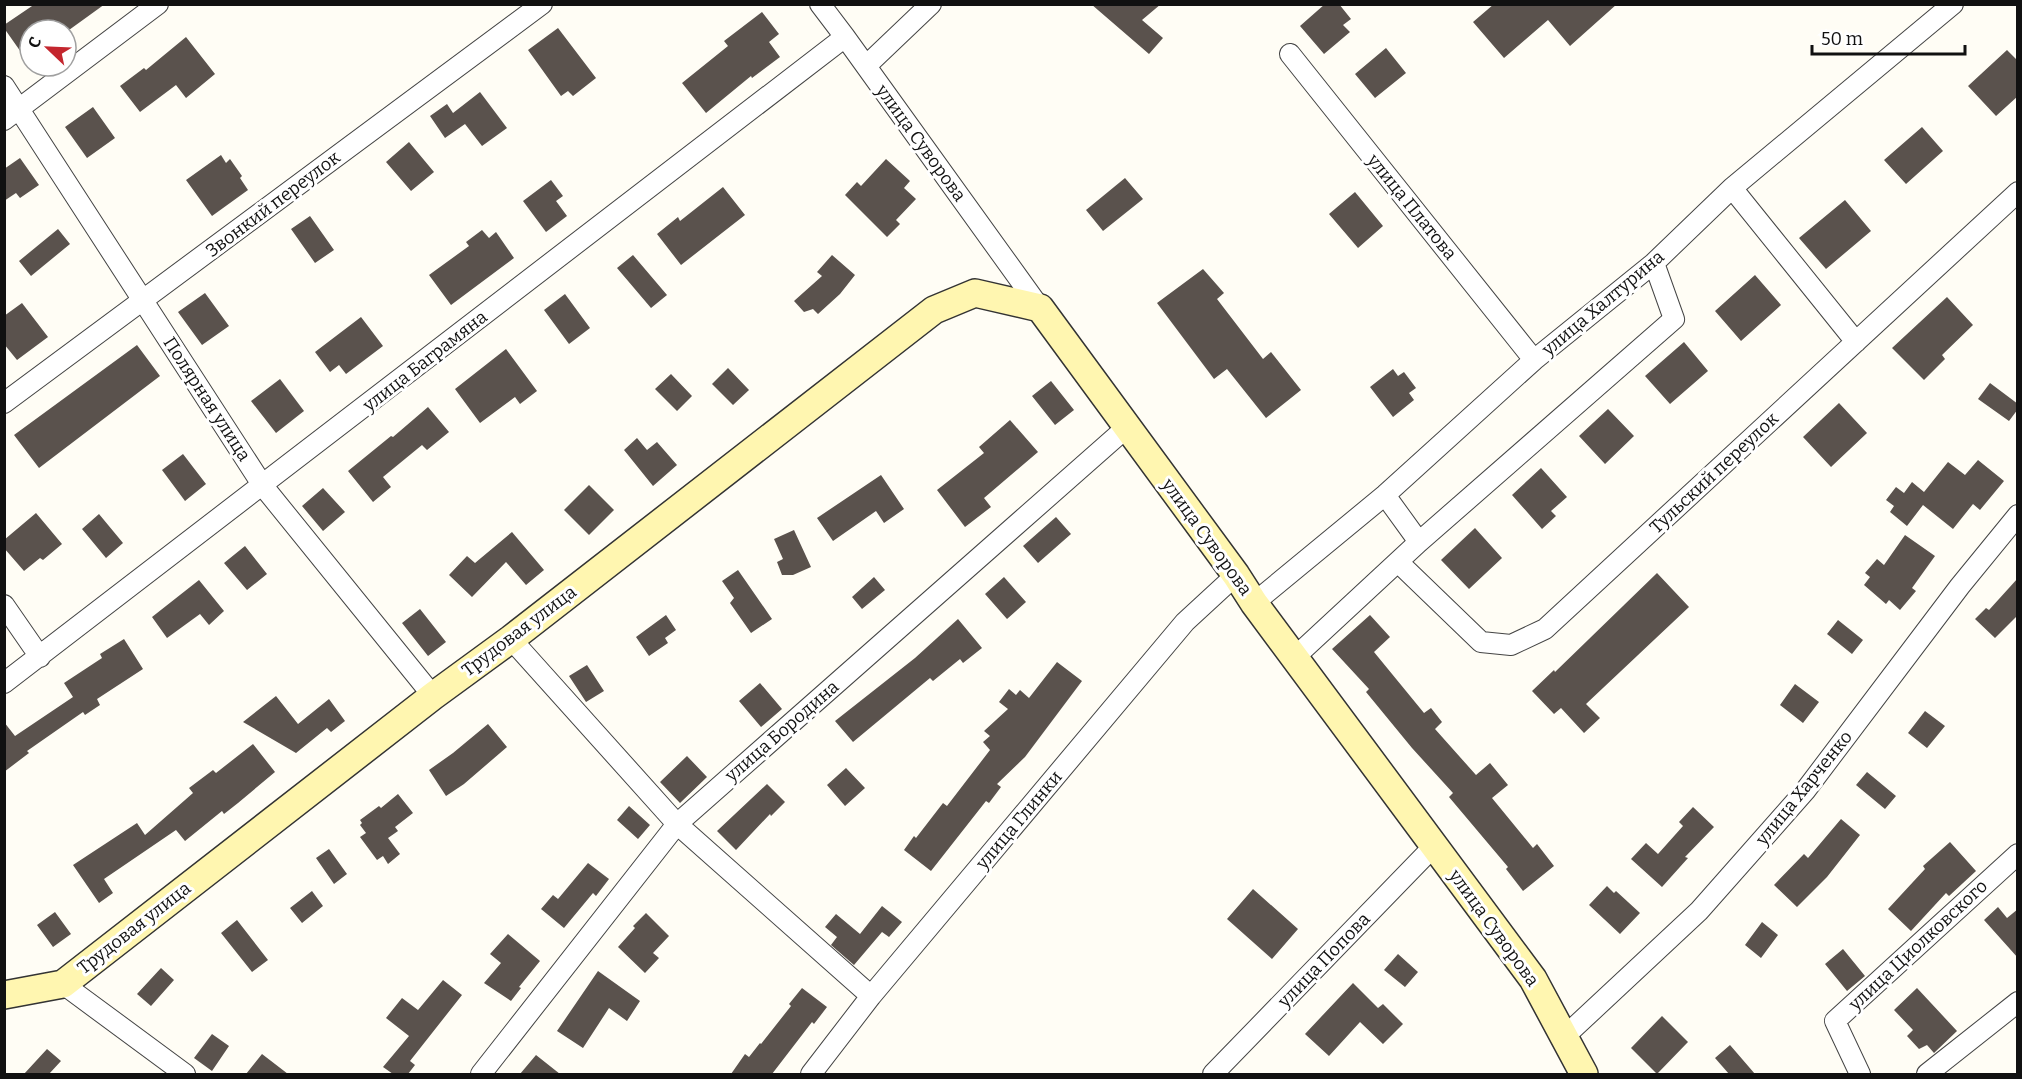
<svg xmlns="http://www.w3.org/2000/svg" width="2022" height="1079" font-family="Bitter,serif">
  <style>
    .building { fill: #5a524d }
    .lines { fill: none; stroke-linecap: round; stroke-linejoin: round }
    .street-casing { stroke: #444; stroke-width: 22 }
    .secondary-casing { stroke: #333; stroke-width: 30 }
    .street { stroke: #fff; stroke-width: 20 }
    .secondary { stroke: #fff6b0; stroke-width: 27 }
    .labels { text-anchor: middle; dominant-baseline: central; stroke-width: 6; stroke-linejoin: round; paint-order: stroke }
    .street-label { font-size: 18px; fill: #111; stroke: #fff }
  </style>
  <rect width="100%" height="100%" fill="#fffdf5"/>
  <!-- building -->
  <path class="building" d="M35,4H105L69,30H30V65L4,28V25Z
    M1091,4H1161L1142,20L1163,38L1149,54Z
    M1325,4H1339L1351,19L1343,25L1350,32L1324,54L1300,26Z
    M1494,4H1617L1570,46L1548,20L1504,58L1473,22Z
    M762,12L779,34L769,42L780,57L752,78L751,76L706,113L682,83L728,46L724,41Z
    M558,28L596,78L573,96L568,91L561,96L528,50Z
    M186,37L215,74L186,98L176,85L140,112L120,86L144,68L146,70Z
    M1386,48L1406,73L1375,98L1355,74Z
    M2007,50L2018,61V96L1996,116L1968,86Z
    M480,92L507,128L482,146L465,124L445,138L430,116L447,104L453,113Z
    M93,107L115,138L87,158L65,127Z
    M1922,127L1943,151L1906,184L1884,160Z
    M409,142L434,172L411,191L386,162Z
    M221,155L226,163L230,159L242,176L240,178L248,190L212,216L186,180Z
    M20,158L39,185L20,198L16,193L4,201V169Z
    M886,159L910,181L904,188L916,199L896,220L900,224L887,237L845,195L857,182L861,186Z
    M1125,178L1143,199L1103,231L1086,210Z
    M551,180L563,196L556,201L567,216L546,232L523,201Z
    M723,187L745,215L681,265L657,234L678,217L680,221Z
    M1355,192L1383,226L1358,248L1329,214Z
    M1845,200L1871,231L1826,269L1799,238Z
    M310,216L334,250L315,263L291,229Z
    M58,229L70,244L31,276L19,261Z
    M482,230L489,238L496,232L514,258L451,305L429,275L469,246L466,242Z
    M633,255L667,295L651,308L617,268Z
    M832,255L855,275L840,294L818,314L813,309L804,312L794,301L822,276L817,272Z
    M1203,269L1224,293L1217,299L1263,359L1271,352L1301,390L1266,418L1227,369L1214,379L1157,303Z
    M1755,275L1781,305L1741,341L1715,311Z
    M205,293L229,326L202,345L178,312Z
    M565,294L590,328L569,344L544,310Z
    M1947,297L1973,325L1942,355L1945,359L1924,380L1892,348Z
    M22,303L48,337L17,360L4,344V316Z
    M361,317L383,346L346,374L339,365L330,372L315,352Z
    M1684,342L1708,371L1670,404L1645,376Z
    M137,345L160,376L39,468L14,435Z
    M506,349L537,391L520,404L515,397L480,423L455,389Z
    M728,368L749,390L733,405L712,384Z
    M1393,369L1398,376L1404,372L1416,388L1409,393L1414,400L1393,417L1370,387Z
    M671,374L692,396L677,411L655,389Z
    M280,379L304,411L276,433L251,401Z
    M1051,381L1074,410L1055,425L1032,396Z
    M1990,383L2018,404V409L2009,421L1978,399Z
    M1839,403L1867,433L1831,467L1803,437Z
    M428,407L449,432L427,450L422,445L383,477L391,487L373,502L348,471L391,436L393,437Z
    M1608,409L1634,436L1605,464L1579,436Z
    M1010,420L1038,452L984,498L991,507L965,527L937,490L984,453L979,447Z
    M637,438L647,450L657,442L677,465L653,486L624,450Z
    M183,454L206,484L185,501L162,470Z
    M1978,460L2004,481L1980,510L1973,504L1953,529L1923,505L1907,526L1890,512L1894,506L1886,500L1896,487L1904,493L1912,482L1924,492L1948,462L1965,475Z
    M1541,468L1567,497L1551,511L1556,516L1542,529L1512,495Z
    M881,475L904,509L884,523L876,511L833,541L817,518Z
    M589,485L614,510L589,535L564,510Z
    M323,488L345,512L323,531L302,506Z
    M36,513L62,544L43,560L40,558L24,571L4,548V540Z
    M99,514L123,543L106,558L82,529Z
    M1056,517L1071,534L1038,563L1023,546Z
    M1475,528L1502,558L1469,589L1441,560Z
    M794,530L811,567L793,575H782L777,562L783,559L774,539Z
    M512,532L544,570L526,585L506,562L472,597L449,575L467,556L475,563Z
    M1905,535L1935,556L1912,588L1916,591L1900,610L1889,600L1886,604L1864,585L1870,577L1865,573L1877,559L1884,565Z
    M245,546L267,574L247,590L224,563Z
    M738,570L772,619L751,633L730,603L734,598L722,581Z
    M1657,573L1689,607L1586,704L1600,718L1584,733L1561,708L1554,714L1532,691L1554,670L1555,672Z
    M874,577L885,590L862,609L852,597Z
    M1004,577L1026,602L1007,619L985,594Z
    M2018,578V615L1995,638L1975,619L1986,608L1989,610Z
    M199,580L224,611L209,625L200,614L167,638L152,617Z
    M420,609L446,642L428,656L402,623Z
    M666,615L676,630L665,638L668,643L649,656L636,637Z
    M1370,615L1390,637L1374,652L1424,713L1431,708L1442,722L1435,729L1476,775L1490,763L1508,785L1492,798L1533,848L1537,844L1554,866L1523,891L1506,869L1508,867L1449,797L1453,793L1412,748L1366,692L1369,689L1332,649Z
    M958,619L982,648L963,663L960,659L933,681L930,678L853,742L835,721L915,658Z
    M1838,620L1863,640L1852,654L1827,634Z
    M124,639L143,669L97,699L100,705L85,715L83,712L27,751L29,753L4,772V722L15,736L73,697L64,683L102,658L100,654Z
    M1057,662L1082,681L1025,757L997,784L1001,787L989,803L986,801L931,871L904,850L914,836L916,838L943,803L947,806L990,750L983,742L990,736L984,731L1008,709L999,702L1009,689L1016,695L1020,690L1029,698Z
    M587,665L604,691L586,702L569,676Z
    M760,683L782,709L761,727L739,701Z
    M1795,684L1819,702L1803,723L1780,705Z
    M276,696L298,724L329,699L345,721L331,732L327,728L296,753L243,722Z
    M1925,711L1945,726L1927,748L1908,733Z
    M488,724L507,747L464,784L446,796L429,770L453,753Z
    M253,744L275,772L238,803L224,814L222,811L185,841L176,830L104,879L113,893L99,903L73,865L137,823L145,835L193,793L189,788L213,770L216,773Z
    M687,756L707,777L680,803L660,782Z
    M846,768L865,788L845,806L827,785Z
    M1867,772L1896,796L1885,809L1856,785Z
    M767,784L785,802L771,816L770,814L736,850L717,831Z
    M398,794L413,813L395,827L398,831L388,838L400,854L388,864L383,856L377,860L360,837L366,833L360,825L362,823L360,820L379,806L381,808Z
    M629,806L650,825L638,839L617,820Z
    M1693,807L1714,827L1685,857L1688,858L1662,887L1631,859L1646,843L1658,854L1683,826L1679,822Z
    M1841,819L1860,835L1827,877L1797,907L1774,885L1804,854L1808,858Z
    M1950,842L1976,871L1949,896L1946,893L1911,931L1888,909L1925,869L1923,866Z
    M329,849L347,874L334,884L316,858Z
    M588,863L609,879L596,896L593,893L564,928L541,909L553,895L558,899Z
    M1607,886L1614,893L1616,891L1640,913L1620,934L1589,905Z
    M1253,889L1298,929L1272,959L1227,919Z
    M312,891L323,906L302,923L290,908Z
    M882,906L902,922L889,937L882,932L854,965L831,945L837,937L825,927L836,914L860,934Z
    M1998,907L2007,918L2018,909V958L1984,920Z
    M55,912L71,934L53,947L37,925Z
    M646,913L669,936L653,953L659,958L645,973L618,947L635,928L633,926Z
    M237,920L268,960L252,972L221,933Z
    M1762,922L1778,935L1761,958L1745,945Z
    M508,934L540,961L519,987L521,988L511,1001L484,983L501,963L490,954Z
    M1843,949L1865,976L1847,991L1825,964Z
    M1398,954L1418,972L1405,987L1384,970Z
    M161,968L174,980L151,1006L137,994Z
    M598,971L640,1001L627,1021L609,1008L583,1048L557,1031Z
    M443,980L462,995L410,1061L415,1065L408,1074H393L383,1067L409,1036L386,1018L402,998L418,1010Z
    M1353,983L1378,1008L1383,1004L1403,1024L1383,1044L1360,1022L1329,1056L1305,1034Z
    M802,988L827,1007L814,1024L812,1022L772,1074H731L745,1054L749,1057L760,1043L761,1044L791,1006L789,1004Z
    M1917,988L1957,1031L1934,1053L1927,1045L1919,1049L1907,1036L1913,1030L1894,1010Z
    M1662,1016L1688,1042L1657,1074L1631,1048Z
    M212,1034L229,1046L212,1071L194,1058Z
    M1730,1045L1755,1074H1729L1715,1058Z
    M47,1049L61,1061L49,1074H24Z
    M262,1054L288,1074H246Z
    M536,1055L560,1074H520Z"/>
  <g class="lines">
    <defs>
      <path id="street" d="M820,4L845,37L1040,308
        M1290,54L1534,360
        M866,66L931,4
        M4,86L263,486L433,696
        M4,120L158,4
        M1732,188L1856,342
        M4,403L542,4
        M1385,495L1419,542
        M1398,562L1481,642L1511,645L1545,629L2018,192
        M1254,603L1385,495L1534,360L1654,263L1732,188L1953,4
        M4,605L40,657
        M511,639L677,824L871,996
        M1295,657L1419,542L1674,319L1654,263
        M4,683L845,37
        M63,984L185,1074
        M1564,1037L1699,911L1805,791L1960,586L2018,515
        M481,1074L677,824L1126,428
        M811,1074L871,996L1185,622L1236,575
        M1213,1074L1435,845
        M1860,1074L1835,1021L2018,854
        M1927,1074L2018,1002"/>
      <path id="secondary" d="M4,995L63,984L433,696L511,639L934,310L975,293L1040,308L1236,575L1254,603L1533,979L1584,1074"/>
    </defs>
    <!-- street casing -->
    <use href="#street" class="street-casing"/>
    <!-- secondary casing -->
    <use href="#secondary" class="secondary-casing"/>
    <!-- street -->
    <use href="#street" class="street"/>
    <!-- secondary -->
    <use href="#secondary" class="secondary"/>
  </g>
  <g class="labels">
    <!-- street labels -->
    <g class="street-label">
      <text transform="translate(921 143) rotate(54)">улица Суворова</text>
      <text transform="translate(273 204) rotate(-37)">Звонкий переулок</text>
      <text transform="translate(1412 207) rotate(51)">улица Платова</text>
      <text transform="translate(1603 303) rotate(-40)">улица Халтурина</text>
      <text transform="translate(425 361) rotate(-38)">улица Баграмяна</text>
      <text transform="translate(207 399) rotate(57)">Полярная улица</text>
      <text transform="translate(1714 473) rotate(-43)">Тульский переулок</text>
      <text transform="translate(1207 537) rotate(54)">улица Суворова</text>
      <text transform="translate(519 631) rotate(-37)">Трудовая улица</text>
      <text transform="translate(782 731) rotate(-41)">улица Бородина</text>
      <text transform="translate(1804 788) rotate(-51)">улица Харченко</text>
      <text transform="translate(1019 820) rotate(-50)">улица Глинки</text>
      <text transform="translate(134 928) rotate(-38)">Трудовая улица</text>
      <text transform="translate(1494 928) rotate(54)">улица Суворова</text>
      <text transform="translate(1918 945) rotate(-43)">улица Циолковского</text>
      <text transform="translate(1324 960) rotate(-46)">улица Попова</text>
    </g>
  </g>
  <!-- border -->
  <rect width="2022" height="1079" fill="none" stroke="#111111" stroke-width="12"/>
  <!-- north arrow -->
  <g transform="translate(48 48) rotate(293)"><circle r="28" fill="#ffffff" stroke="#a0a0a0" stroke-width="1.5"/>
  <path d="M0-4.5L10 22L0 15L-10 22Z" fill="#c4262e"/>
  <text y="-9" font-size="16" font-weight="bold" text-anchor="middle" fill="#111111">С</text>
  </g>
  <!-- scale -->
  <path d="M1812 45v9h153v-9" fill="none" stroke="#111111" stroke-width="3"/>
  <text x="1821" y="45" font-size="18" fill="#111111" stroke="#ffffff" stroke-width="4.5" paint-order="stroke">50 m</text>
</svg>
